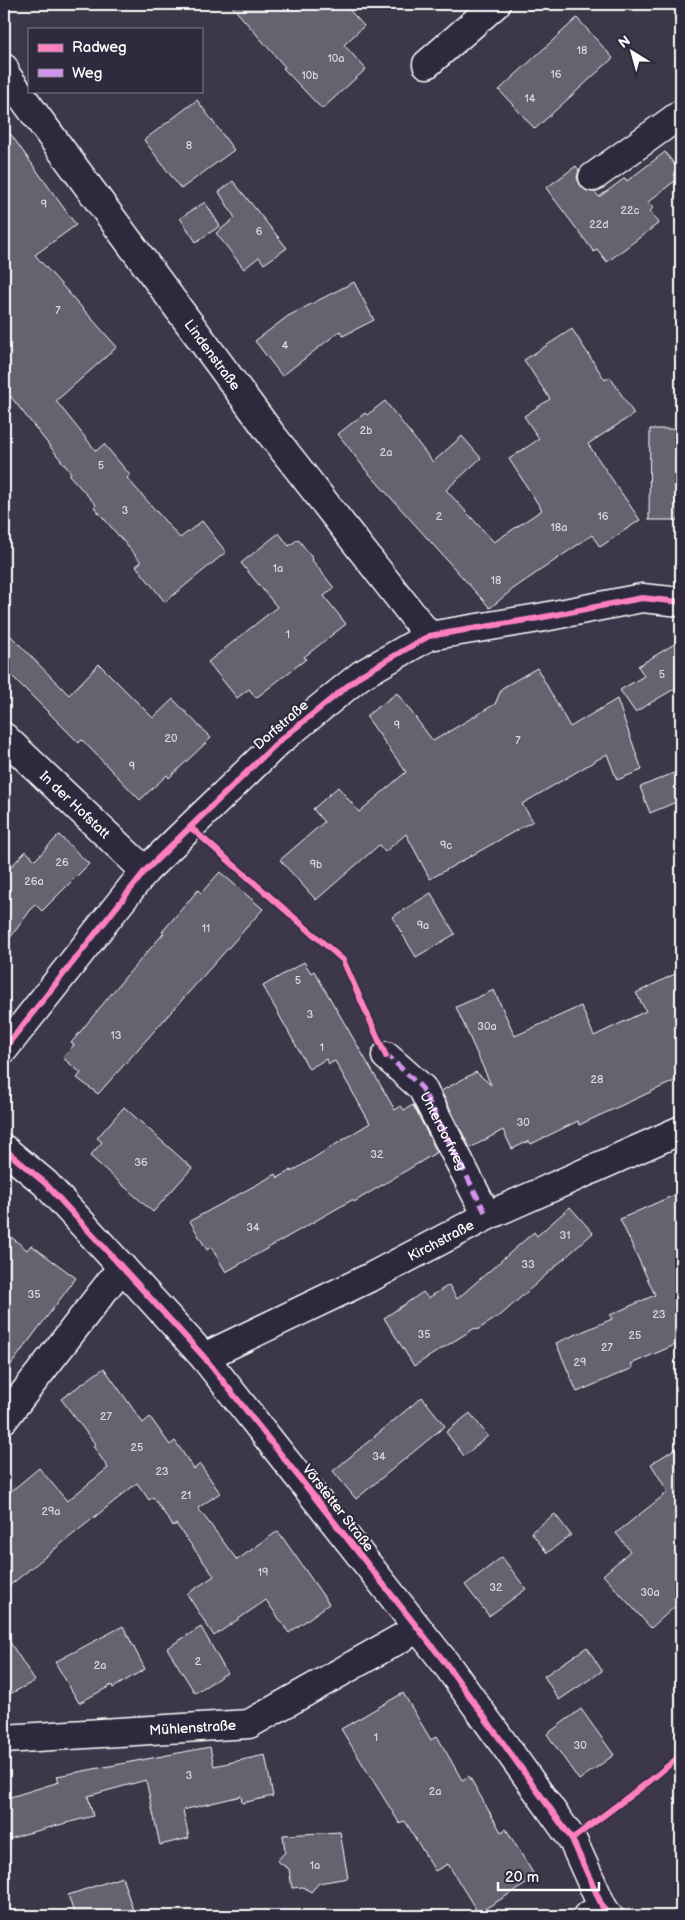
<svg xmlns="http://www.w3.org/2000/svg" width="685" height="1920" font-family="'Balsamiq Sans',sans-serif">
  <style>
    .building { fill: #666270; stroke: #fff }
    .lines { fill: none; stroke-linecap: round; stroke-linejoin: round }
    .minor-casing { stroke: #fff; stroke-width: 31 }
    .tertiary-casing { stroke: #fff; stroke-width: 31 }
    .minor { stroke: #2f2a3d; stroke-width: 28 }
    .tertiary { stroke: #2f2a3d; stroke-width: 28 }
    .quiet { stroke: #d193ec; stroke-width: 5; stroke-dasharray: 10 5; stroke-linecap: butt }
    .cycleway-casing { stroke: #2f2a3d; stroke-width: 9 }
    .cycleway { stroke: #ff80c0; stroke-width: 6 }
    .labels { text-anchor: middle; dominant-baseline: central; stroke-width: 4.5; stroke-linejoin: round; paint-order: stroke }
    .number-label { font-size: 11px; fill: #d9d8db }
    .street-label { font-size: 14px; fill: #fff; stroke: #2f2a3d }
  </style>
  <rect width="100%" height="100%" fill="#3c3749"/>
  <filter id="ink" filterUnits="userSpaceOnUse"><feTurbulence type="fractalNoise" baseFrequency=".02" numOctaves="2"/><feDisplacementMap in="SourceGraphic" scale="10" xChannelSelector="R" yChannelSelector="G"/><feConvolveMatrix kernelMatrix="1 2 1 2 8 2 1 2 1" color-interpolation-filters="sRGB"/></filter>
  <g filter="url(#ink)">
    <!-- building -->
    <path class="building" d="M230,4H344L364,26L344,45L366,69L322,109L283,68L285,67Z
      M577,18L613,58L535,129L499,90Z
      M197,100L234,150L181,189L144,140Z
      M4,125L76,225L35,255L117,347L56,401L96,451L104,444L130,475L127,478L180,538L202,521L226,552L165,602L136,566L141,562L94,507L96,505L69,475L71,473L4,388Z
      M665,152L681,173V176L648,202L653,208L650,211L659,223L607,262L597,249L594,252L546,188L576,166L579,170L577,178L581,186L587,191L595,192L599,197L625,178L627,181Z
      M233,181L287,248L264,264L259,257L244,269L216,233L235,218L219,192Z
      M205,202L220,226L196,242L180,218Z
      M354,282L374,320L343,336L340,331L282,376L255,341L288,316Z
      M572,329L605,380L610,377L634,414L588,444L640,520L600,547L592,535L513,589L490,608L365,469L338,434L365,413L367,415L385,401L433,462L462,436L481,458L446,490L494,542L542,510L509,459L539,439L524,416L550,399L524,360Z
      M650,429H680L681,520H649Z
      M279,533L289,546L298,539L313,559L312,560L334,588L324,596L346,624L304,657L306,659L256,698L249,689L237,698L208,662L277,607L241,563Z
      M4,629L69,695L99,664L153,718L173,699L211,738L169,778L167,775L140,800L82,740L79,743L4,668Z
      M681,640V685L635,712L620,690L644,676L638,666Z
      M537,668L570,727L617,699L642,770L617,780L607,754L522,804L533,821L430,879L406,834L385,852L379,845L316,900L280,860L324,822L313,809L338,787L359,812L406,772L366,716L397,693L433,741L495,704L502,688Z
      M681,770V800L650,813L640,787Z
      M59,835L89,864L42,911L35,904L4,946V874L26,851L35,860Z
      M220,872L263,909L98,1094L77,1078L81,1073L63,1058L74,1045L71,1043L121,982L164,933L162,932L198,890L201,893Z
      M431,893L455,934L416,957L392,917Z
      M304,962L311,973L314,971L395,1110L401,1106L404,1110L413,1105L437,1152L354,1202L352,1200L226,1272L211,1247L207,1250L190,1221L276,1174L278,1178L291,1170V1172L370,1123L335,1061L329,1064L326,1059L309,1069L263,986Z
      M681,971V1078L579,1125L578,1121L531,1144L529,1141L512,1149L503,1130L470,1148L441,1091L476,1072L491,1085L456,1007L494,990L515,1036L581,1006L594,1036L646,1011L636,993Z
      M124,1107L192,1168L153,1212L90,1156L102,1142L97,1138Z
      M681,1192V1352L677,1344L631,1364L633,1368L577,1392L556,1343L612,1319L610,1315L655,1295L620,1219Z
      M570,1207L593,1233L501,1315L477,1330L475,1328L414,1366L384,1318L423,1292L428,1298L449,1285L457,1299L534,1232L537,1236Z
      M4,1231L27,1250L31,1245L76,1278L4,1374Z
      M104,1368L143,1423L150,1417L170,1445L175,1441L194,1469L200,1464L220,1493L198,1508L237,1560L278,1531L329,1604L289,1633L266,1600L214,1636L187,1594L214,1576L176,1524L173,1526L153,1497L149,1500L137,1483L4,1590V1497L39,1468L67,1501L108,1468L93,1446L95,1444L61,1399Z
      M422,1397L445,1426L356,1499L333,1471Z
      M470,1413L488,1436L464,1456L446,1432Z
      M681,1445V1601L651,1628L603,1575L630,1551L616,1533L668,1492L651,1464Z
      M555,1514L571,1535L547,1553L531,1532Z
      M502,1557L526,1589L489,1616L465,1585Z
      M123,1626L145,1669L113,1688L112,1685L79,1703L55,1662Z
      M201,1627L227,1673L195,1693L167,1648Z
      M4,1633L35,1681L4,1697Z
      M587,1647L602,1671L559,1700L544,1676Z
      M403,1693L431,1740L437,1736L462,1780L469,1776L501,1832L506,1829L536,1878L478,1913L448,1864L435,1871L405,1821L400,1824L341,1729Z
      M581,1709L614,1755L579,1780L547,1734Z
      M210,1747L214,1766L265,1755L273,1796L242,1803L241,1796L183,1810L189,1838L160,1845L146,1780L88,1796L93,1816L21,1835L4,1841V1799L59,1782L57,1776Z
      M340,1832L348,1878L319,1883L311,1892L303,1887L292,1888L289,1869L277,1861L285,1852L283,1835Z
      M122,1877L135,1916H75L68,1895Z"/>
    <g class="lines">
      <defs>
        <g id="minor">
          <path d="M427,64L496,4"/>
          <path id="s1" d="M4,68L6,75L271,434L429,636"/>
          <path d="M593,177L681,114"/>
          <path id="s2" d="M4,737L145,871"/>
          <path d="M4,1049L145,871L278,742L361,675L429,636L539,618L642,598L681,602"/>
          <path d="M386,1056L422,1088L487,1216"/>
          <path id="s3" d="M204,1357L373,1276L487,1216L681,1130"/>
          <path d="M4,1419L122,1267"/>
          <path id="s4" d="M4,1739L249,1724L417,1629"/>
          <path d="M587,1916L603,1908"/>
        </g>
        <path id="tertiary" d="M4,1149L45,1183L204,1357L447,1665L572,1839L603,1908L609,1916"/>
      </defs>
      <!-- minor casing -->
      <use href="#minor" class="minor-casing"/>
      <!-- tertiary casing -->
      <use href="#tertiary" class="tertiary-casing"/>
      <!-- minor -->
      <use href="#minor" class="minor"/>
      <!-- tertiary -->
      <use href="#tertiary" class="tertiary"/>
      <!-- quiet -->
      <path class="quiet" id="s5" d="M385,1053L422,1088L487,1216"/>
      <defs>
        <path id="cycleway" d="M190,827L343,960L386,1056
          M4,1049L145,871L278,742L361,675L429,636L539,618L642,598L681,602
          M4,1149L45,1183L204,1357L447,1665L572,1839L603,1908L609,1916
          M572,1839L651,1780L681,1755"/>
      </defs>
      <!-- cycleway casing -->
      <use href="#cycleway" class="cycleway-casing"/>
      <!-- cycleway -->
      <use href="#cycleway" class="cycleway"/>
    </g>
  </g>
  <g class="labels">
    <!-- number labels -->
    <g class="number-label">
      <text x="582" y="50">18</text>
      <text x="336" y="58">10a</text>
      <text x="556" y="74">16</text>
      <text x="310" y="75">10b</text>
      <text x="530" y="98">14</text>
      <text x="189" y="145">8</text>
      <text x="44" y="204">9</text>
      <text x="630" y="210">22c</text>
      <text x="599" y="224">22d</text>
      <text x="259" y="231">6</text>
      <text x="58" y="310">7</text>
      <text x="285" y="345">4</text>
      <text x="366" y="430">2b</text>
      <text x="386" y="452">2a</text>
      <text x="101" y="465">5</text>
      <text x="125" y="510">3</text>
      <text x="439" y="516">2</text>
      <text x="603" y="516">16</text>
      <text x="559" y="527">18a</text>
      <text x="278" y="568">1a</text>
      <text x="496" y="580">18</text>
      <text x="288" y="634">1</text>
      <text x="662" y="674">5</text>
      <text x="397" y="725">9</text>
      <text x="171" y="738">20</text>
      <text x="518" y="740">7</text>
      <text x="132" y="766">9</text>
      <text x="446" y="845">9c</text>
      <text x="62" y="862">26</text>
      <text x="316" y="864">9b</text>
      <text x="34" y="881">26a</text>
      <text x="423" y="925">9a</text>
      <text x="206" y="928">11</text>
      <text x="298" y="980">5</text>
      <text x="310" y="1014">3</text>
      <text x="487" y="1026">30a</text>
      <text x="116" y="1035">13</text>
      <text x="322" y="1047">1</text>
      <text x="597" y="1079">28</text>
      <text x="523" y="1122">30</text>
      <text x="377" y="1154">32</text>
      <text x="141" y="1162">36</text>
      <text x="253" y="1227">34</text>
      <text x="565" y="1235">31</text>
      <text x="528" y="1264">33</text>
      <text x="34" y="1294">35</text>
      <text x="659" y="1314">23</text>
      <text x="424" y="1334">35</text>
      <text x="635" y="1335">25</text>
      <text x="607" y="1347">27</text>
      <text x="580" y="1362">29</text>
      <text x="106" y="1416">27</text>
      <text x="137" y="1447">25</text>
      <text x="379" y="1456">34</text>
      <text x="162" y="1471">23</text>
      <text x="186" y="1495">21</text>
      <text x="51" y="1511">29a</text>
      <text x="263" y="1572">19</text>
      <text x="496" y="1587">32</text>
      <text x="650" y="1592">30a</text>
      <text x="198" y="1661">2</text>
      <text x="100" y="1665">2a</text>
      <text x="376" y="1737">1</text>
      <text x="580" y="1745">30</text>
      <text x="189" y="1775">3</text>
      <text x="435" y="1791">2a</text>
      <text x="315" y="1865">1a</text>
    </g>
    <!-- street labels -->
    <g class="street-label">
      <text stroke="none"><textPath href="#s1" startOffset="355">Lindenstraße</textPath></text>
      <text transform="translate(281 725) rotate(-41)">Dorfstraße</text>
      <text stroke="none"><textPath href="#s2" startOffset="98">In der Hofstatt</textPath></text>
      <text stroke="none"><textPath href="#s5" startOffset="99">Unterdorfweg</textPath></text>
      <text stroke="none"><textPath href="#s3" startOffset="264">Kirchstraße</textPath></text>
      <text transform="translate(338 1508) rotate(52)">Vörstetter Straße</text>
      <text stroke="none"><textPath href="#s4" startOffset="189">Mühlenstraße</textPath></text>
    </g>
  </g>
  <!-- margin -->
  <rect width="685" height="1920" fill="none" stroke="#2f2a3d" stroke-width="20"/>
  <rect x="10" y="10" width="665" height="1900" fill="none" stroke="#fff" stroke-width="2" filter="url(#ink)"/>
  <!-- legend -->
  <rect x="28" y="28" width="175" height="65" fill="#2f2a3d" stroke="#827f8b"/>
  <rect x="38" y="44" width="25" height="8" fill="#ff80c0" stroke="#827f8b"/>
  <text x="72" y="52" font-size="15" fill="#ffffff">Radweg</text>
  <rect x="38" y="69" width="25" height="8" fill="#d193ec" stroke="#827f8b"/>
  <text x="72" y="78" font-size="15" fill="#ffffff">Weg</text>
  <!-- north arrow -->
  <g transform="translate(632 52) rotate(323)" stroke="#2f2a3d" stroke-width="4" paint-order="stroke">
  <path d="M0-4L9 19L0 12L-9 19Z" fill="#ffffff"/>
  <text y="-8" font-size="14" font-weight="bold" text-anchor="middle" fill="#ffffff">N</text>
  </g>
  <!-- scale -->
  <path d="M498 1882v8h101v-8" fill="none" stroke="#ffffff" stroke-width="2.5"/>
  <text x="505" y="1882" font-size="15" fill="#ffffff" stroke="#2f2a3d" stroke-width="4" paint-order="stroke">20 m</text>
</svg>
